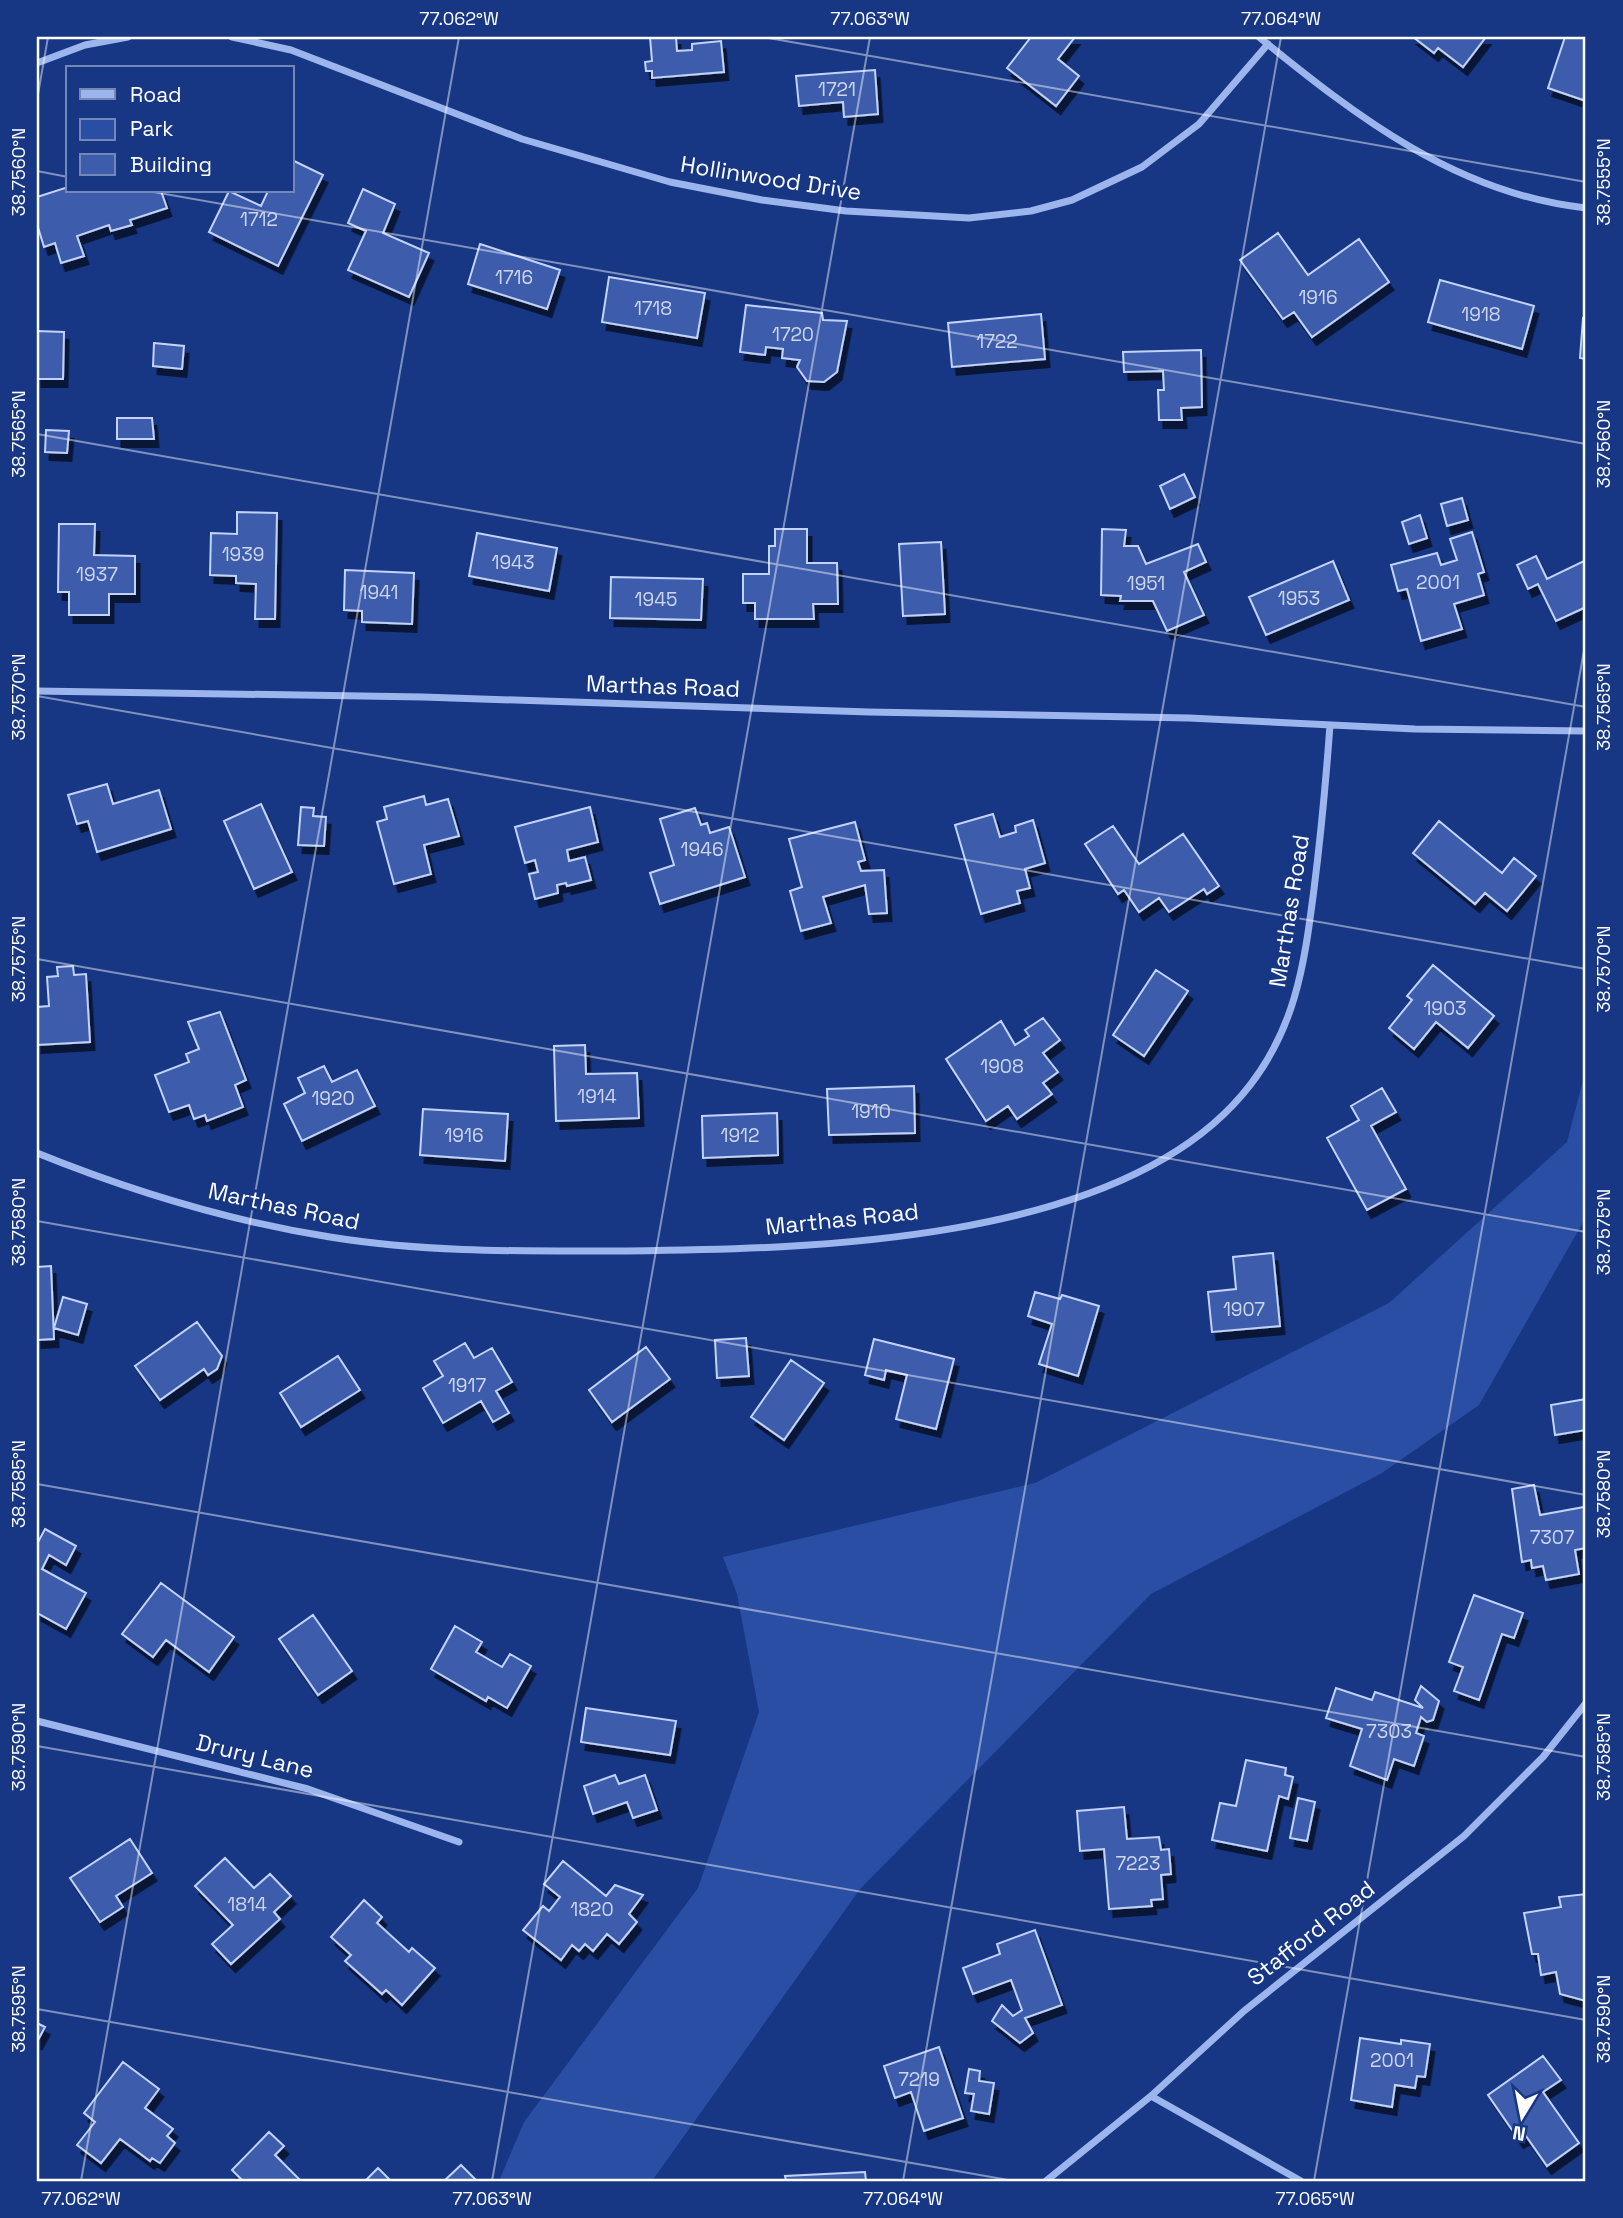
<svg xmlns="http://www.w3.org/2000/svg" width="1623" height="2218" font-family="'Space Grotesk',sans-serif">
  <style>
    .green { fill: #2a4ea3 }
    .building { fill: #3c5dac; stroke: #c2d3f9; stroke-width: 2; filter: url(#shadow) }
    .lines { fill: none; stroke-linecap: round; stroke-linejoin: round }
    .street { stroke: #9cb5ed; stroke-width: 7 }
    .ticks { fill: none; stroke: #fff; stroke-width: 2; stroke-opacity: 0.45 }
    .labels { text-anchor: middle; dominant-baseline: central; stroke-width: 6; stroke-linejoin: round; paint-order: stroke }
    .number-label { font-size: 19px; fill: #ced6ea }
    .street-label { font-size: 23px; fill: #fff; stroke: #173785 }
    .neatline { fill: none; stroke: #fff; stroke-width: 2.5 }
    .ticks-label { font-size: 18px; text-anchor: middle; fill: #fff }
  </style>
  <defs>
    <filter id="shadow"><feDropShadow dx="4.5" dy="8" stdDeviation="0" flood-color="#0009"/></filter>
  </defs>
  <rect width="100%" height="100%" fill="#173785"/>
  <!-- green -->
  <path class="green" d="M1586,1069V1217L1479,1405L1382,1473L1151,1594L860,1889L652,2181H499L524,2122L698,1888L759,1712L737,1594L723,1557L1035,1483L1389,1303L1567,1142Z"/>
  <!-- building -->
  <path class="building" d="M650,37H676L677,51L692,50V44L721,41L724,72L652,78V71H646L645,62L652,61Z
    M1031,37H1075L1058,59L1079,76L1056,106L1007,68Z
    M1413,37H1486L1463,67L1438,48L1434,53Z
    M1565,37H1586V101L1548,88Z
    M875,70L878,114L844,117L843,102L799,106L796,76Z
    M292,160L323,175L278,266L209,232L229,191L261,206L268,191H292Z
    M68,187V191H161L167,208L130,220L132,225L111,231L109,225L77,236L84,256L61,263L55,243L44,247L37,224V197Z
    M363,189L395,204L383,233L429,253L409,297L348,270L366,231L348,223Z
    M1278,233L1308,275L1359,239L1389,282L1312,337L1294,312L1283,319L1240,260Z
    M480,244L560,270L547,309L468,284Z
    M609,277L705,293L697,338L602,322Z
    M1440,280L1534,306L1522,349L1428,322Z
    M746,305L822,313L823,320L847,321L837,372L824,382L807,381L797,367L800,360L782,358L783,349L766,347L765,355L740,352Z
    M1041,314L1045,359L952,367L948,323Z
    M1583,318L1586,319V359L1580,358Z
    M37,331L64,332L63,379H37Z
    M154,343L184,346L182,369L153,366Z
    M1201,350L1202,407L1181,408L1182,420H1159L1158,390H1164L1163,371L1124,372L1123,352Z
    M117,418H152L154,439H117Z
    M46,430L69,431L67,453L45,452Z
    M1184,474L1195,497L1170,509L1160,486Z
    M1462,498L1468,520L1447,526L1441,504Z
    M237,512L277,513L275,619H255L256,584L236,583V576L210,575L211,533L237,534Z
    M1420,515L1427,538L1409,544L1402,522Z
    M59,524H95L94,555L135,556V594H109V615H69V592H58Z
    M775,529H807V563H837L838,604H813L814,619H755V603H743V574H769V546H775Z
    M1102,529L1126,530L1124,546H1138L1146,564L1198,544L1206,562L1184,572L1204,615L1167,631L1153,601H1120L1121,596L1101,595Z
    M1472,532L1484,572L1478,574L1484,595L1454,604L1462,629L1421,641L1407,589L1398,591L1391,565L1437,553L1441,565L1457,560L1450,539Z
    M477,533L557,548L549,591L469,576Z
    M941,542L945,614L903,616L899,544Z
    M1536,556L1547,579L1586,560V607L1556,621L1538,584L1528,589L1517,565Z
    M1333,561L1349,600L1266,635L1249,597Z
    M345,570L414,573L412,624L362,622V611L344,610Z
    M611,577L703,579L701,620L610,618Z
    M107,784L113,804L159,790L171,829L97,852L88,821L77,824L68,795Z
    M424,796L426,805L448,799L459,836L424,845L431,874L394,884L377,822L387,819L384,807Z
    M261,804L292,872L254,889L224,821Z
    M301,807L314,808L313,816L326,817L324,846L298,845Z
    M590,807L598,842L567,850L569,861L585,857L591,880L567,886L566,883L557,885L558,893L535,899L529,874L538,872L535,860L525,863L515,827Z
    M695,808L701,825L707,823L710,833L729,827L745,877L660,904L650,873L674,865L660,819Z
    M993,814L1000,837L1016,832L1015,826L1033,820L1045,863L1025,869L1030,888L1017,891L1020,903L981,914L955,825Z
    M1439,821L1502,873L1514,858L1536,876L1507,911L1485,893L1475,904L1413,853Z
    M855,822L865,860L858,862L861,871L884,870L887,913L869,914L865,885L823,897L831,923L801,931L790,891L802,887L789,839Z
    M1113,826L1139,864L1183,834L1219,886L1207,894L1204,889L1169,912L1159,898L1139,912L1124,890L1118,894L1085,844Z
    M1433,965L1494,1016L1468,1048L1436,1022L1414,1049L1389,1028L1412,1000L1407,996Z
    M73,966L74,975L86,974L90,1042L37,1045V1007L49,1006L47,977L58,976L57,967Z
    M1156,970L1188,991L1144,1056L1113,1035Z
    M220,1012L246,1080L235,1085L243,1107L207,1121L205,1115L194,1119L189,1105L169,1112L155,1075L189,1062L186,1054L199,1049L188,1022Z
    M1043,1018L1060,1040L1043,1053L1058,1072L1043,1083L1052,1094L1017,1119L1008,1106L986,1121L946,1059L1001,1021L1015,1045L1029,1036L1025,1030Z
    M585,1045L586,1074L637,1073L639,1118L556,1121L554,1046Z
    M324,1066L332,1082L357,1070L375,1106L302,1141L284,1104L305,1093L298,1078Z
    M914,1086L915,1133L829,1135L827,1089Z
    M1382,1088L1396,1112L1371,1126L1406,1189L1367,1210L1327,1138L1359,1120L1351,1106Z
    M423,1109L508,1114L505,1161L420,1155Z
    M777,1113L778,1155L703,1158L702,1116Z
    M1273,1253L1280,1326L1212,1332L1208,1292L1236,1289L1233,1257Z
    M51,1266L54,1339L37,1340V1267Z
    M1035,1292L1060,1299L1062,1295L1099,1306L1078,1376L1039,1364L1052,1324L1028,1316Z
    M63,1297L87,1304L78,1335L54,1328Z
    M197,1322L222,1356L217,1369L208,1375L204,1369L160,1400L135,1366Z
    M746,1338L749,1376L717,1378L715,1340Z
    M874,1339L954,1359L936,1429L896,1419L907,1375L886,1370L884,1380L865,1375Z
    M465,1343L474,1358L492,1348L512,1382L496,1391L509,1413L493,1422L481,1401L443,1423L423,1388L443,1376L434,1361Z
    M646,1347L670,1379L612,1422L589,1390Z
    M338,1356L360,1390L301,1427L280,1393Z
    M791,1360L824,1383L784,1440L751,1417Z
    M1586,1399V1430L1555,1435L1551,1405Z
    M1534,1485L1540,1515L1584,1507L1586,1548L1575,1550L1579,1574L1546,1580L1543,1566L1532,1568L1531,1560L1522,1562L1512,1489Z
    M45,1529L76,1546L66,1565L49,1555L42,1569L86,1593L66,1629L37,1613V1544Z
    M161,1583L234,1637L209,1672L166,1640L153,1657L122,1634Z
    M1474,1595L1523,1613L1514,1638L1502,1634L1479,1700L1454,1691L1463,1667L1449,1662Z
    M313,1615L352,1671L318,1695L279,1639Z
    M455,1626L482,1642L476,1652L502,1667L510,1654L531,1666L507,1708L488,1697L486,1701L431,1669Z
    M1421,1686L1439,1701L1433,1720L1427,1722L1421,1717L1416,1733L1424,1736L1414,1766L1394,1759L1387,1780L1350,1766L1362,1729L1326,1718L1336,1688L1372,1700L1375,1692L1423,1708L1415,1700Z
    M586,1708L676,1721L670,1755L581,1742Z
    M1246,1760L1286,1768L1285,1775L1293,1777L1288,1799L1279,1796L1267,1851L1212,1840L1220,1803L1236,1806Z
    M615,1775L619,1784L645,1775L657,1810L633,1818L627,1802L593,1814L584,1786Z
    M1298,1798L1315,1802L1307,1841L1290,1838Z
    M1124,1807L1127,1839L1159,1837L1161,1850L1169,1849L1171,1874L1161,1875L1163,1899L1151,1900L1152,1906L1109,1909L1104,1849L1080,1851L1077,1811Z
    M130,1839L152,1873L116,1896L123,1907L100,1922L70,1878Z
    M225,1858L254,1888L270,1874L291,1896L274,1912L280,1919L231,1964L212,1944L233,1925L195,1886Z
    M563,1861L606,1896L615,1885L643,1895L629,1914L637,1922L619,1944L607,1934L593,1951L585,1944L579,1951L572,1945L561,1960L523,1930L543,1906L549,1911L560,1897L544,1884Z
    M1586,1894V2001L1560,1994L1556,1972L1541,1975L1538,1954H1532L1524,1913L1561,1907L1559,1897Z
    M364,1900L382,1917L377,1923L409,1952L412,1948L435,1968L402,2005L386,1990L382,1994L345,1961L351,1955L331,1937Z
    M1035,1930L1062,2005L1025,2018L1033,2033L1020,2043L992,2021L1002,2005L1013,2016L1022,2010L1011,1980L973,1994L963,1968L1000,1954L997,1944Z
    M37,2023L45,2027L37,2042Z
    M1360,2038L1401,2044V2040L1430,2044L1425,2077L1417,2076L1415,2088L1395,2085L1392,2107L1351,2100Z
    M939,2047L963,2118L924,2131L911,2092L895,2098L884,2066Z
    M1543,2056L1561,2080L1543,2092L1579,2143L1547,2166L1526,2136L1519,2140L1488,2095Z
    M123,2062L159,2089L145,2108L173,2129L167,2136L175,2143L160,2163L152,2158L150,2161L120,2139L101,2163L77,2145L95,2122L84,2113Z
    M969,2069L980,2071L979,2081L994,2083L989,2114L971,2111L974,2094L965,2093Z
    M269,2132L284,2146L275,2155L301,2181H243L232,2170Z
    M461,2165L477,2181H444Z
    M378,2168L391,2181H365Z
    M865,2172L866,2181H786L785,2176Z"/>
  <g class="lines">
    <!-- street -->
    <path class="street" d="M232,37L291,50L522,139L670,182L762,200L846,211L969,218L1031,211L1072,200L1142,167L1199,124L1268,44
      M1259,37C1357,117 1457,194 1586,208
      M37,63L85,45L128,37
      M37,691L423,697L869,712L1189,718L1415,729L1586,731
      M37,1153C131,1191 229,1221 330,1237C429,1253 526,1251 626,1251C808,1249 1115,1244 1242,1095C1295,1033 1304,967 1314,889C1321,834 1326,780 1330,725
      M37,1721L308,1789L459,1842
      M1151,2096L1301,2181
      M1046,2181L1151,2096L1244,2011L1464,1836L1543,1757L1586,1703"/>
  </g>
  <!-- ticks -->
  <path class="ticks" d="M763,37L1586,182M37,100L48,37M37,171L68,177M148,191L1586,444M37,434L1586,707M37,696L1586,969M37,959L1586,1232M37,1221L1586,1495M37,1484L1586,1757M37,1746L1586,2020M37,2009L1014,2181M81,2181L459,37M492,2181L870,37M903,2181L1281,37M1314,2181L1586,639"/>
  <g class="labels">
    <!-- number labels -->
    <g class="number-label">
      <text x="837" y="89">1721</text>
      <text x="259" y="219">1712</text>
      <text x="514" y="277">1716</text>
      <text x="1318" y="297">1916</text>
      <text x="653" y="308">1718</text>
      <text x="1481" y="314">1918</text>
      <text x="793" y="334">1720</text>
      <text x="997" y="341">1722</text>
      <text x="243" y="554">1939</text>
      <text x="513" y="562">1943</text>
      <text x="97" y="574">1937</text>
      <text x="1438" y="582">2001</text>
      <text x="1146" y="583">1951</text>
      <text x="379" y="592">1941</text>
      <text x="1299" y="598">1953</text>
      <text x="656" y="599">1945</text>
      <text x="702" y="849">1946</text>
      <text x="1445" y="1008">1903</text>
      <text x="1002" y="1066">1908</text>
      <text x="597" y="1096">1914</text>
      <text x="333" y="1098">1920</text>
      <text x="871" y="1111">1910</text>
      <text x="464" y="1135">1916</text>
      <text x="740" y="1135">1912</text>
      <text x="1244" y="1309">1907</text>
      <text x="467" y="1385">1917</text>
      <text x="1552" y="1537">7307</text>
      <text x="1389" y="1731">7303</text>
      <text x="1138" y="1863">7223</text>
      <text x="247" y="1904">1814</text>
      <text x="592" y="1909">1820</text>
      <text x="1392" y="2060">2001</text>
      <text x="919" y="2079">7219</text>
    </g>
    <!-- street labels -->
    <g class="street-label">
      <text transform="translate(771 178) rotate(9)">Hollinwood Drive</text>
      <text transform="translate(663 686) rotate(2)">Marthas Road</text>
      <text transform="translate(1289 911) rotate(-81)">Marthas Road</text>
      <text transform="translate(284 1206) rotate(12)">Marthas Road</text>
      <text transform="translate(842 1219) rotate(-6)">Marthas Road</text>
      <text transform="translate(255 1756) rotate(14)">Drury Lane</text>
      <text transform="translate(1311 1933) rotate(-38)">Stafford Road</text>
    </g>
  </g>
  <!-- border -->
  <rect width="1623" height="2218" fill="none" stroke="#173785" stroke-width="77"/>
  <!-- legend -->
  <rect x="66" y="66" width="228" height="126" fill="#173785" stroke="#7487b6" stroke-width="2"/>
  <rect x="80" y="89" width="35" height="10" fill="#9cb5ed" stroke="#7487b6" stroke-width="2"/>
  <text x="130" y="102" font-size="21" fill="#ffffff">Road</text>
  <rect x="80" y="119" width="35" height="21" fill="#2a4ea3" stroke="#7487b6" stroke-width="2"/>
  <text x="130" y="136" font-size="21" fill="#ffffff">Park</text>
  <rect x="80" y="154" width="35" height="21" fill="#3c5dac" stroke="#7487b6" stroke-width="2"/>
  <text x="130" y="172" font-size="21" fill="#ffffff">Building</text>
  <!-- north arrow -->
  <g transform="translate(1522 2117) rotate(190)" stroke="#173785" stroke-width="5" paint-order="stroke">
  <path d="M0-5L12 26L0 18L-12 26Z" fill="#ffffff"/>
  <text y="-10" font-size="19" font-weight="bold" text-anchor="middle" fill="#ffffff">N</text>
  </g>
  <rect x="38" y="38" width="1546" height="2142" class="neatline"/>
  <g class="ticks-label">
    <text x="459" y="25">77.062°W</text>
    <text x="870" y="25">77.063°W</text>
    <text x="1281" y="25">77.064°W</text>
    <text transform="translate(19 172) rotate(-90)" y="6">38.7560°N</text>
    <text transform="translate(1604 182) rotate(-90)" y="6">38.7555°N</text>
    <text transform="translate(19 434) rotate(-90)" y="6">38.7565°N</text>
    <text transform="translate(1604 444) rotate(-90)" y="6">38.7560°N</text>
    <text transform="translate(19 697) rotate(-90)" y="6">38.7570°N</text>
    <text transform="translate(1604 707) rotate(-90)" y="6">38.7565°N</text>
    <text transform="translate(19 959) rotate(-90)" y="6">38.7575°N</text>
    <text transform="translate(1604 969) rotate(-90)" y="6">38.7570°N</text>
    <text transform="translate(19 1222) rotate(-90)" y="6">38.7580°N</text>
    <text transform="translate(1604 1232) rotate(-90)" y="6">38.7575°N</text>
    <text transform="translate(19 1484) rotate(-90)" y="6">38.7585°N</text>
    <text transform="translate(1604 1494) rotate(-90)" y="6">38.7580°N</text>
    <text transform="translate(19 1747) rotate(-90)" y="6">38.7590°N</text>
    <text transform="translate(1604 1757) rotate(-90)" y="6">38.7585°N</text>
    <text transform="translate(19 2009) rotate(-90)" y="6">38.7595°N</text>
    <text transform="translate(1604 2019) rotate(-90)" y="6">38.7590°N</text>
    <text x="81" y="2205">77.062°W</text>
    <text x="492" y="2205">77.063°W</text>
    <text x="903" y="2205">77.064°W</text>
    <text x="1315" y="2205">77.065°W</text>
  </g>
</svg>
